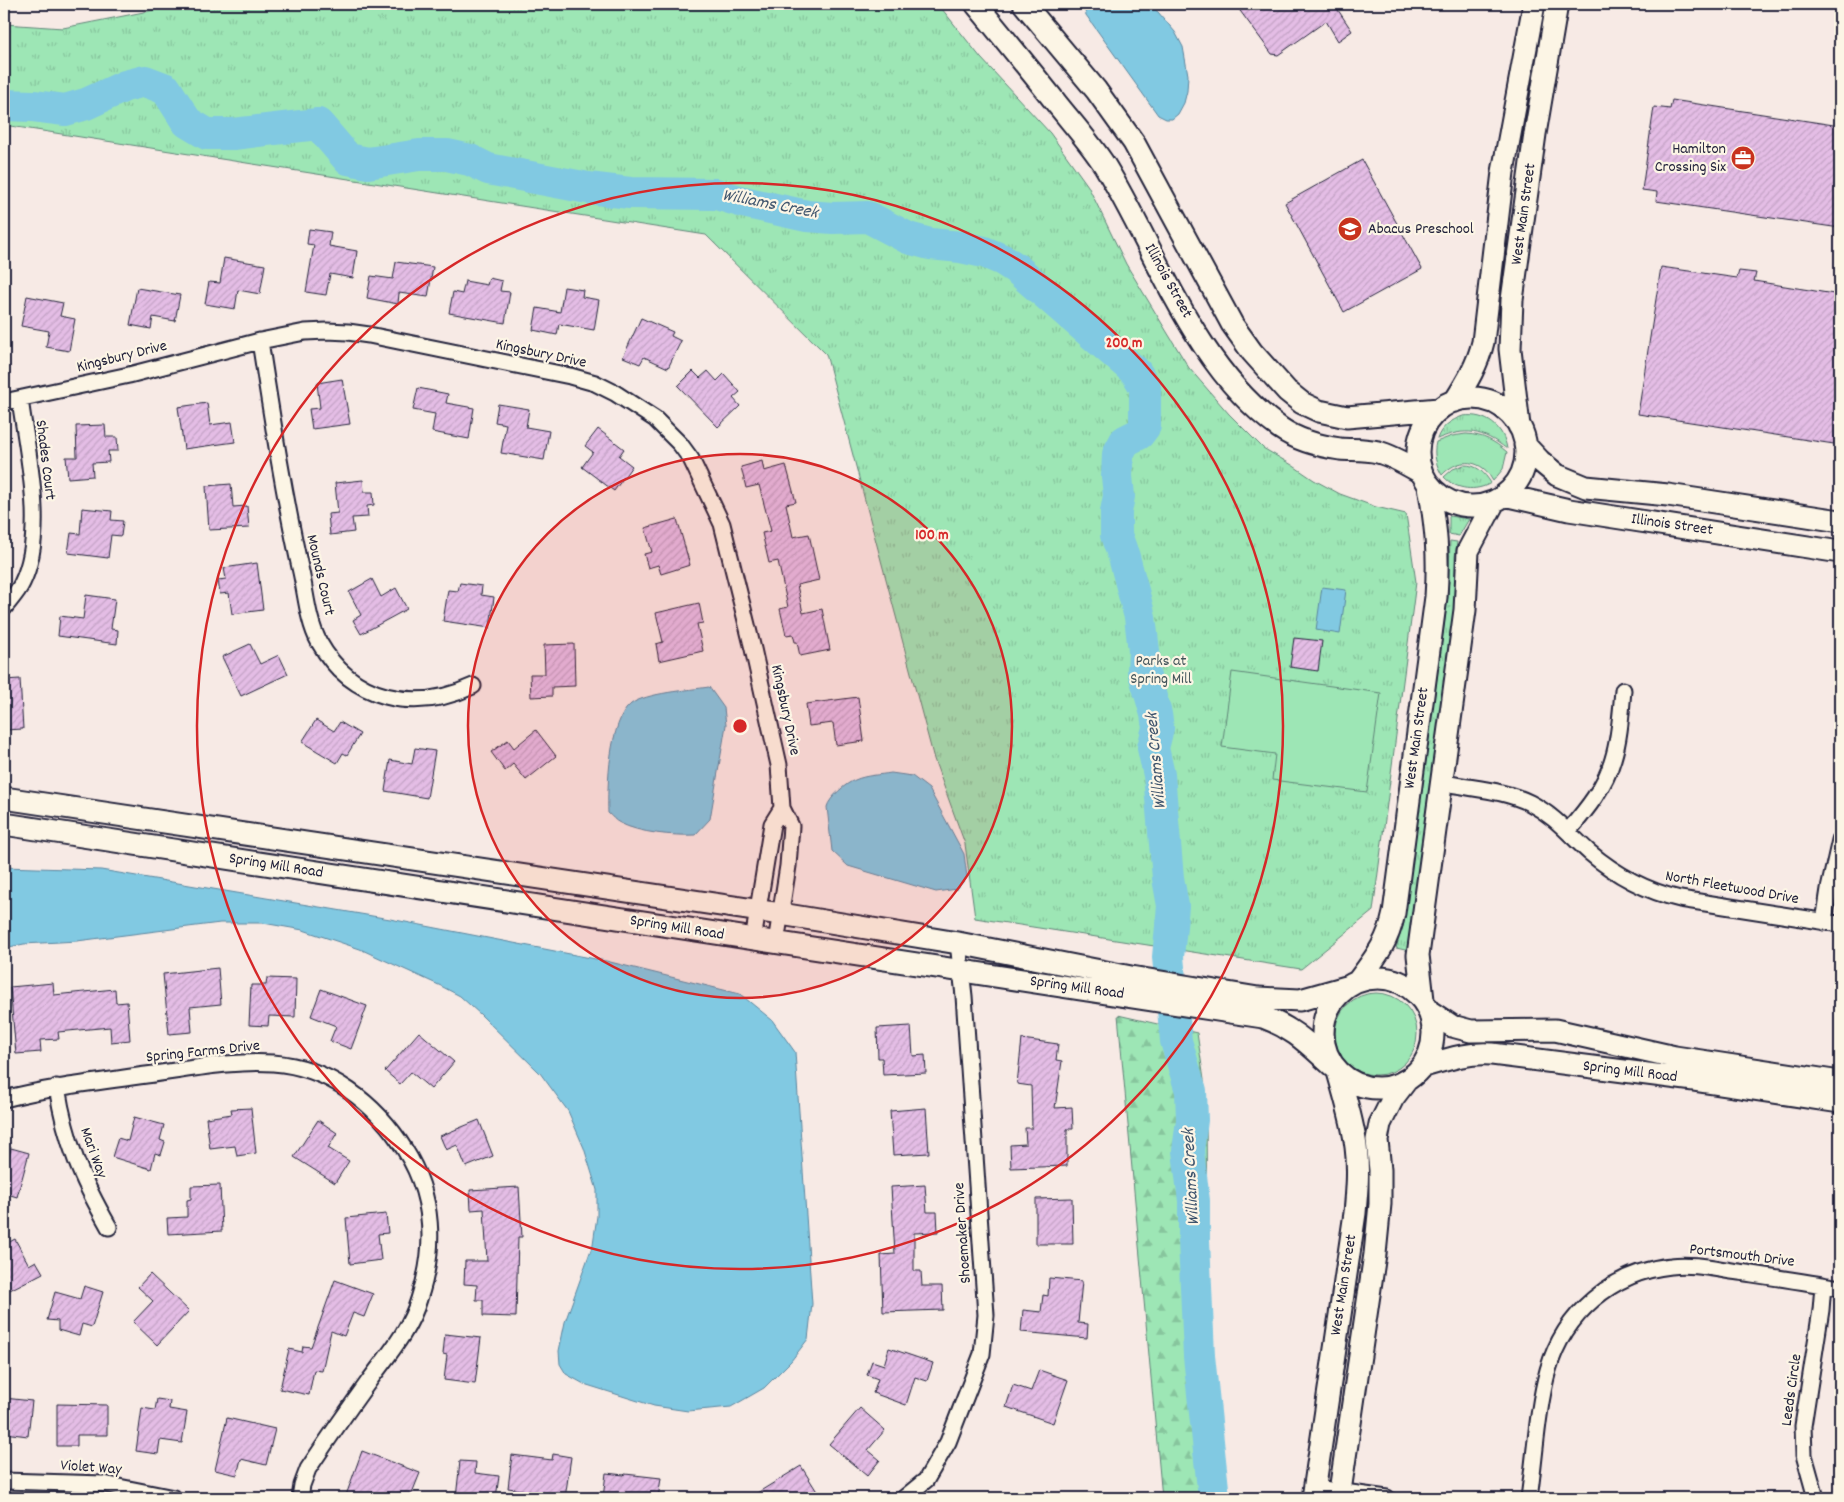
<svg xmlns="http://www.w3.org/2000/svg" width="1844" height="1502" font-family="Dekko,sans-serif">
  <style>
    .grass { fill: url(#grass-tufts); stroke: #608478 }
    .forest { fill: url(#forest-firs); stroke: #608478 }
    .garden { fill: #9de6b5; stroke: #608478 }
    .water { fill: #81c9e2; stroke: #5b869f }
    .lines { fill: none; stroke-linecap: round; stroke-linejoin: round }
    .river { stroke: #81c9e2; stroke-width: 32 }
    .building { fill: url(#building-hatch); stroke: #22223b }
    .street-casing { stroke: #22223b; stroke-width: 19 }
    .secondary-casing { stroke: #22223b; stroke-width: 25 }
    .street { stroke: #fcf5e5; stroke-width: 15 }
    .secondary { stroke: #fcf5e5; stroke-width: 21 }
    .ring { fill: none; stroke: #d62828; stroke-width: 2.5 }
    .labels { text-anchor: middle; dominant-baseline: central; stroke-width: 4.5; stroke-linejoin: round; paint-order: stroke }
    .poi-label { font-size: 16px; fill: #22223b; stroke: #fcf5e5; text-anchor: end }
    .street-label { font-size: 16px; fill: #22223b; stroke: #fcf5e5 }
    .park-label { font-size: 16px; fill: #41535a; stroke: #fcf5e5 }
    .water-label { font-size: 18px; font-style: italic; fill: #3e546d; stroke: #fcf5e5 }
    .centre { fill: #d62828; stroke: #fcf5e5; stroke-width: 2.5 }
    .ring-label { font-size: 15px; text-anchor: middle; font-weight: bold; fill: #d62828; stroke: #fcf5e5; stroke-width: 4.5; stroke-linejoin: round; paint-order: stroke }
  </style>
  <defs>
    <pattern id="grass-tufts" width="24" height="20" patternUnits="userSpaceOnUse" patternTransform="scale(1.25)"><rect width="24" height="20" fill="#9de6b5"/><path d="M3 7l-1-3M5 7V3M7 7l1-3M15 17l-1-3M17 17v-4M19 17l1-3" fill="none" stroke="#87c59d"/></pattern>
    <pattern id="forest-firs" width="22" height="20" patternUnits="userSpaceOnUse" patternTransform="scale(1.25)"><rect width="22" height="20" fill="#9de6b5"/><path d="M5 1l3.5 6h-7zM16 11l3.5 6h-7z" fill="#87c59d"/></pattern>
    <pattern id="building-hatch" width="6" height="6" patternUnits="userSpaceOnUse" patternTransform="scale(1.25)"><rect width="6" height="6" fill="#e4bde5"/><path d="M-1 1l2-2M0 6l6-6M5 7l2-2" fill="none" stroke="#c3a2c5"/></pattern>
  </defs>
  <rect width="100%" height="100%" fill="#f7eae5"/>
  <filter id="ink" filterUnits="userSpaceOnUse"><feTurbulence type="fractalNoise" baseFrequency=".02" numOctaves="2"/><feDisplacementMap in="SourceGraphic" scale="10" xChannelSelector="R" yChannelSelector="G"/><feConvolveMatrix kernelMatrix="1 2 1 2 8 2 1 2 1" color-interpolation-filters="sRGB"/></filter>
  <g filter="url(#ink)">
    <!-- grass -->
    <path class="grass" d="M184,4H938L981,58L1050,133L1088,186L1126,264L1167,332L1189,368L1229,414L1263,448L1292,465L1314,480L1340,494L1376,507L1406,514L1416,582L1373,911L1301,969L975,918L965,844L934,759L826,354L706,235L4,125V24L63,28Z
      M1463,416C1486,413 1504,427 1507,449C1482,430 1466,427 1437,439C1441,427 1451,420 1463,416Z
      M1464,465C1477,465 1484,472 1491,483C1476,492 1456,490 1444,477L1453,469Z
      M1449,516L1469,519L1459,536L1449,534Z
      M1450,541L1457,542L1455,557V610L1410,951L1396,948L1404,923L1448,596Z"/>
    <!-- forest -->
    <path class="forest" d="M1118,1015L1197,1033L1206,1093L1207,1298L1225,1498H1162Z"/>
    <!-- garden -->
    <path class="garden" d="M1466,434C1484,435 1494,441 1507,452L1503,469L1493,481C1490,477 1488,471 1483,468C1469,458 1453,463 1442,475C1436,465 1433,454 1436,442L1452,436Z
      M1232,672L1381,693L1367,792L1272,780L1275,754L1222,747Z
      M1335 1034a41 41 0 1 1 82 0a41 41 0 1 1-82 0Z"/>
    <!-- water -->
    <path class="water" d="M1083,4H1147L1158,12L1175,32L1183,47L1188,75L1187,91L1184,103L1178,114L1172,119H1166L1158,115L1086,15Z
      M1322,587L1346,590L1340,634L1316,630Z
      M709,687L724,708L726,725L710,819L695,835C673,836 639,833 620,823C615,821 612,816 608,813C607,787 609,721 631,704C646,693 689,690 709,687Z
      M891,773L912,776L929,789L964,854L967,877L957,889L936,892L848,866L832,851L827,807C829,798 846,783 855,780C866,775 880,775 891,773Z
      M4,867L101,870L390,919L606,961L740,994L772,1020L795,1052L812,1304L808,1339L791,1361L764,1388L731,1407L688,1411L654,1406L584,1384L566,1374L560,1364L559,1351L565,1322L593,1244L597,1216V1190L584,1148L568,1111L540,1073L481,1015L460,996L441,986L360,949L303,930L263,923H220L77,941L24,944L4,948Z"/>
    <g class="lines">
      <!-- river -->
      <path class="river" d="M4,105L33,106L65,110L86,104L125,86L145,81L166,89L187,122L207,134H233L318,124L348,159L368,163L419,155H447L470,160L488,169L588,188L630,193L716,194L743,202L807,216L833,218L868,217L908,238L930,244L961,247L984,252L1003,260L1017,269L1136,372L1145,387V426L1139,434L1125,441L1118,454L1117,476L1119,496L1116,512V535L1124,557L1140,617L1144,651L1143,670L1156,714L1158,728L1153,748L1159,775L1168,878L1173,906L1168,957L1176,1041L1191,1091L1192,1120L1188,1151L1194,1201V1240L1199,1356L1214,1498"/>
    </g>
    <!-- building -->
    <path class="building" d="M1235,4H1334L1352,31L1338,41L1326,21L1278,55L1272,54Z
      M1672,100L1840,126V228L1656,201L1657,192L1642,190L1654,107L1670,109Z
      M1362,160L1422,269L1344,312L1285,203Z
      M309,229L331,232L329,246L357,251L353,278L330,274L326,295L306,292L314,245L307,244Z
      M224,258L265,265L260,294L238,290L235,309L205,304L209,282L220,283Z
      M396,262L433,267L428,297L399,293L398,304L367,298L371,276L393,279Z
      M1661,267L1737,278L1739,271L1756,273L1754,281L1840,295V405L1834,444L1638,414Z
      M489,278L502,281L500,291L510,292L505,323L449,313L453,292L462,294L465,281L487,285Z
      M564,287L583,290L582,297L599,300L594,330L559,324L557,335L533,330L537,308L560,312Z
      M137,288L180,295L175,321L153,317L151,329L130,325Z
      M27,296L63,303L60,316L75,319L69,351L46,347L49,331L21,326Z
      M641,318L673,332L671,336L681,341L668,368L644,357L640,364L623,357Z
      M693,371L700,378L708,371L717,381L724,374L740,392L733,398L740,406L718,427L678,386Z
      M342,379L350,424L312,429L309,409L320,408L317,383Z
      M418,388L448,394L446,403L474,408L469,439L432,432L435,414L413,410Z
      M207,403L210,425L232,422L235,442L184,449L178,407Z
      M498,404L529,409L526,427L549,431L544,460L501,453L506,424L495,422Z
      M105,425L106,437H117L118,451H108L109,462L92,463L93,476L68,478L66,457H77L76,426Z
      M598,429L624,449L619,456L632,466L614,491L582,467L593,452L585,446Z
      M762,461L764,471L786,465L796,502L786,504L793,537L809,534L819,580L797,585L803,613L822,609L830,650L800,656L797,642H795L793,634L786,635L780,609L788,607L778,561L769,563L762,533L771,531L759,485L746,488L741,467Z
      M363,480L364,492H373L374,505L367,506L368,517L352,518L354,532L330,535L328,514L338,513L335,483Z
      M231,484L233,507L247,506L249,528L209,530L206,486Z
      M82,508L112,511L111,520L123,521L121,536L111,535L108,558L68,553L71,533L80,534Z
      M677,519L690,565L661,574L658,565L648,568L644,554L652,552L645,528Z
      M257,563L263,610L232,614L229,593L220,594L218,580L226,579L224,568Z
      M372,579L381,597L396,588L407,609L361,634L353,620L361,615L349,592Z
      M460,583L482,586L481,595L494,597L490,628L443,621L448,590L458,591Z
      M86,595L115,599L111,629L118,630L117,644L58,636L60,616L83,619Z
      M699,603L703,623L697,624L703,651L659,661L656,644L663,642L656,613Z
      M1294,638L1322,641L1318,671L1290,667Z
      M250,644L260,664L279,655L288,674L241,696L222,657Z
      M574,644L575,686L552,687V696L531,697L530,674H545L544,645Z
      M20,679L23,729L4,730V680Z
      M858,697L864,741L836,745L833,723L809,726L806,704Z
      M316,720L334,731L340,722L360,734L347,755L343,753L337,763L302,742Z
      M536,730L556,756L526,780L513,764L505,771L491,752L508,740L514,748Z
      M415,748L435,751L427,798L385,791L390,760L412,764Z
      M218,968L221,1004L190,1007L192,1032L169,1034L163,974Z
      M267,978L296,979L295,1017L269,1016L268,1026L249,1025L251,985H266Z
      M53,983L54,995L115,989L116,1003L127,1002L130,1040L111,1042L110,1027L58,1032L59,1039L40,1040L41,1052L16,1054L10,987Z
      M321,989L367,1006L351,1049L330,1041L336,1026L311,1016Z
      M911,1026L913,1056L925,1055L926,1073L883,1075L882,1058H878L877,1028Z
      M419,1032L454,1062L431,1089L411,1072L400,1084L385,1071Z
      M1022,1039L1058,1044L1056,1060L1062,1061L1055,1108L1072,1107L1073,1129H1067V1166L1011,1168L1010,1145L1026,1144L1025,1128H1032L1031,1086L1017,1084Z
      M251,1108L256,1153L237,1156L235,1146L210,1149L206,1118L232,1114L231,1109Z
      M926,1108L929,1153L893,1155L890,1111Z
      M134,1117L164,1125L160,1140L165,1142L161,1155L155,1153L151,1169L112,1157L118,1138L128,1141Z
      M318,1120L337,1133L328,1148L349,1161L335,1183L294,1157Z
      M479,1120L493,1156L466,1167L457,1145L446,1150L440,1136Z
      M11,1148L29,1153L17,1197L4,1193V1154L9,1156Z
      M220,1185L222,1231L168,1234L167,1218L187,1217V1200L191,1199V1186Z
      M925,1185L927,1212H937L938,1232L914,1233V1271H921L922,1286H942L943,1310L883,1312L881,1255L895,1254L891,1187Z
      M519,1187L522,1237H518L516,1317L483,1316V1300H476L477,1285L464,1284L465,1261H487L484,1209L471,1210L470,1190Z
      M1072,1198L1073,1244H1036V1199Z
      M386,1214L388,1233L378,1234L381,1260L350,1264L346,1218Z
      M15,1239L29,1265L36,1261L43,1273L4,1293V1245Z
      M150,1274L189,1311L157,1345L133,1322L153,1301L138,1287Z
      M1049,1278L1082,1281L1078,1323L1088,1324L1087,1338L1021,1332L1023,1310L1041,1312L1043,1295L1048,1296Z
      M335,1280L373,1294L364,1317L353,1313L344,1336L331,1331L322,1371L314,1370L309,1395L280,1389L289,1349L302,1352L303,1346L311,1347Z
      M84,1286L103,1292L92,1327L82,1324L79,1336L58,1330V1321L47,1320L55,1292L80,1299Z
      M445,1334L481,1338L475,1384L444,1380L447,1355L443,1354Z
      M889,1348L933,1363L927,1381L915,1377L906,1405L873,1393L878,1379L867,1375L872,1361L884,1365Z
      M1039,1370L1068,1380L1053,1423L1006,1407L1013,1385L1031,1391Z
      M4,1398L32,1401L28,1436L4,1433Z
      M157,1399L170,1401L169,1409L187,1412L182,1443L160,1440L158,1454L136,1451L142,1408L155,1410Z
      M57,1404L107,1405V1435H77V1446H57Z
      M860,1408L885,1430L868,1450L880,1460L867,1476L829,1444Z
      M227,1418L275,1429L266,1465L241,1459L237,1475L215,1470Z
      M362,1451L420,1473L410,1498H389L372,1492L369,1498H345Z
      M553,1454L571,1457L565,1498H542L543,1493L508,1488L512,1455L552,1460Z
      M460,1461L476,1462L475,1473L499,1476L496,1498H456Z
      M801,1466L821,1498H749Z
      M606,1473L624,1475L625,1474L661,1478L658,1498H603Z"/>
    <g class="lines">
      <defs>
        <path id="street" d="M260,341C272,418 284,496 301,572C306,594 308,622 319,642C352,701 415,713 473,686
          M4,402L129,375L260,341L305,332L327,331L348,332L369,335L570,376L595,383L615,393L655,419L680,444L691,459L722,524L753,649L779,765L782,808L791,826L788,866L776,943
          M4,608C10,600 18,592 22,583C47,532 27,453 20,399
          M1441,782C1470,789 1502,789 1530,803C1555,816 1569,834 1589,852C1616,875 1646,891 1680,899L1840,924
          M1569,830C1587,809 1605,787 1613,759C1620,737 1621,712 1623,690
          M1824,922L1829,889L1840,840
          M753,940L772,824L782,808
          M57,1087C66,1143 81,1178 109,1227
          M4,1099C50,1087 98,1082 146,1075C187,1070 231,1060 273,1063C329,1067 376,1103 405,1150C434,1196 436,1248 419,1299C410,1330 388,1355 369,1381C348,1410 328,1439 308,1469L302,1485L300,1498
          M4,1481L104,1484L174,1498
          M1315,1488L1387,1498
          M904,1498L926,1480L948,1442L982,1354L986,1315L964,996L958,943
          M1529,1498C1535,1457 1537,1410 1548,1370C1564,1314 1612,1272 1671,1266C1693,1263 1716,1269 1739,1272C1772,1277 1806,1282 1840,1288
          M1816,1498L1804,1455L1803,1426L1821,1310L1823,1285"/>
        <path id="secondary" d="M976,4C1003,37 1030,70 1057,104C1073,124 1091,144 1105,166C1158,253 1194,367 1280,428C1297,440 1319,446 1340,449C1352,450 1365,449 1378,452C1393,456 1408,465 1422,473
          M1024,4L1096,90L1134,143L1232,324L1252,352L1287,391L1302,403L1319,411L1347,417L1439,409
          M1418 452a54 54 0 1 1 108 0a54 54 0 1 1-108 0Z
          M1455,401C1467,382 1478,364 1483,342L1503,172L1534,4
          M1519,426L1510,349L1512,300L1535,134L1557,4
          M1525,445L1540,461L1557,475L1586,487L1668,495L1840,521
          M1504,495L1569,510L1840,552
          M4,798L781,914L958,943L1131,977L1258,998L1300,1000L1346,987
          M4,824L1263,1017C1295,1029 1309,1045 1334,1067
          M1323 1033a55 55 0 1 1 110 0a55 55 0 1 1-110 0Z
          M1358,981C1376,957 1388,942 1394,913L1436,597C1439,557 1436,526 1429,486
          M1423,1000L1418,955L1465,610L1468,551L1494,502
          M1429,1011L1452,1026L1471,1031L1555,1030L1675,1057L1840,1082
          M1421,1067C1445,1060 1467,1052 1492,1054L1694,1080L1840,1102
          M1313,1498L1355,1213C1357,1191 1359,1169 1356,1147C1353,1122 1345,1097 1338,1072
          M1339,1498L1375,1254L1380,1204V1170L1377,1140L1380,1124L1393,1098L1406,1081"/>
      </defs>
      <!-- street casing -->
      <use href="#street" class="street-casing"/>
      <!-- secondary casing -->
      <use href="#secondary" class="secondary-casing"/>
      <!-- street -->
      <use href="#street" class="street"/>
      <!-- secondary -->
      <use href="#secondary" class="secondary"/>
    </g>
  </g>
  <!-- distance rings -->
  <circle cx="740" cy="726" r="272" fill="#d62828" fill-opacity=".12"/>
  <g class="ring">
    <circle cx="740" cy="726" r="272"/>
    <circle cx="740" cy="726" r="543"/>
  </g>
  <!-- icons -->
  <defs>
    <symbol id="office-disc" viewBox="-11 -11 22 22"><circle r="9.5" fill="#c8321e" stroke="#fcf5e5"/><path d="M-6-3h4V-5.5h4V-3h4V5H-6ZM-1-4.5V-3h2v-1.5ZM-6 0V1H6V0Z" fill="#fff"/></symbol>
    <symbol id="school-disc" viewBox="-11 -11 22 22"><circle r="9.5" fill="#c8321e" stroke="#fcf5e5"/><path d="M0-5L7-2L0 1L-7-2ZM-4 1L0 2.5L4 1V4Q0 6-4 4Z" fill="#fff"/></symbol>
  </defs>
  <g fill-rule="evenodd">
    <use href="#office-disc" x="1729" y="144" width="28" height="28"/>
    <use href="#school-disc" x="1336" y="215" width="28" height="28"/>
  </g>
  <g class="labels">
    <!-- poi labels -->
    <g class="poi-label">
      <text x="1726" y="149">Hamilton<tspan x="1726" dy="18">Crossing Six</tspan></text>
      <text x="1368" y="229" text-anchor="start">Abacus Preschool</text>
    </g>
    <!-- street labels -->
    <g class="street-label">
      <text transform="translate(1524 214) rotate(-82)">West Main Street</text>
      <text transform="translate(1168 281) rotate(61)">Illinois Street</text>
      <text transform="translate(541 354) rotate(12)">Kingsbury Drive</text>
      <text transform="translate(122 357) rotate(-14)">Kingsbury Drive</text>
      <text transform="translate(45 460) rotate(83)">Shades Court</text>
      <text transform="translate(1672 525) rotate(8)">Illinois Street</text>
      <text transform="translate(320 575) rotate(77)">Mounds Court</text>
      <text transform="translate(785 710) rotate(78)">Kingsbury Drive</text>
      <text transform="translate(1417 738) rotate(-82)">West Main Street</text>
      <text transform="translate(276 866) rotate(9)">Spring Mill Road</text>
      <text transform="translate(1732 888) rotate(10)">North Fleetwood Drive</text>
      <text transform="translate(677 928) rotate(9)">Spring Mill Road</text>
      <text transform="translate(1077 988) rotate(8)">Spring Mill Road</text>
      <text transform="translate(203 1052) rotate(-6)">Spring Farms Drive</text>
      <text transform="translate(1630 1072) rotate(7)">Spring Mill Road</text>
      <text transform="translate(93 1153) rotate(70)">Mari Way</text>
      <text transform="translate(963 1233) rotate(-94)">Shoemaker Drive</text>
      <text transform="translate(1742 1256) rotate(7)">Portsmouth Drive</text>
      <text transform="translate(1344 1285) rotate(-81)">West Main Street</text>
      <text transform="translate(1792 1390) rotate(-82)">Leeds Circle</text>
      <text transform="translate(91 1468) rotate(4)">Violet Way</text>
    </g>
    <!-- park labels -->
    <g class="park-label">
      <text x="1161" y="661">Parks at<tspan x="1161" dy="18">Spring Mill</tspan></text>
    </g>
    <!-- water labels -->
    <g class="water-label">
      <text transform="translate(770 205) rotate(11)">Williams Creek</text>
      <text transform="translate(1157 761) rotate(-95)">Williams Creek</text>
      <text transform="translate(1192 1177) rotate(-93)">Williams Creek</text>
    </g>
  </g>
  <circle cx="740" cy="726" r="8" class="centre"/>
  <g class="ring-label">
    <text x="1124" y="347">200 m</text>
    <text x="932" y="539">100 m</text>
  </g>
  <!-- margin -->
  <rect width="1844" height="1502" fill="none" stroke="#fcf5e5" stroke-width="20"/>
  <rect x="10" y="10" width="1824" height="1482" fill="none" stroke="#22223b" stroke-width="2" filter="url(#ink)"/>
</svg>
